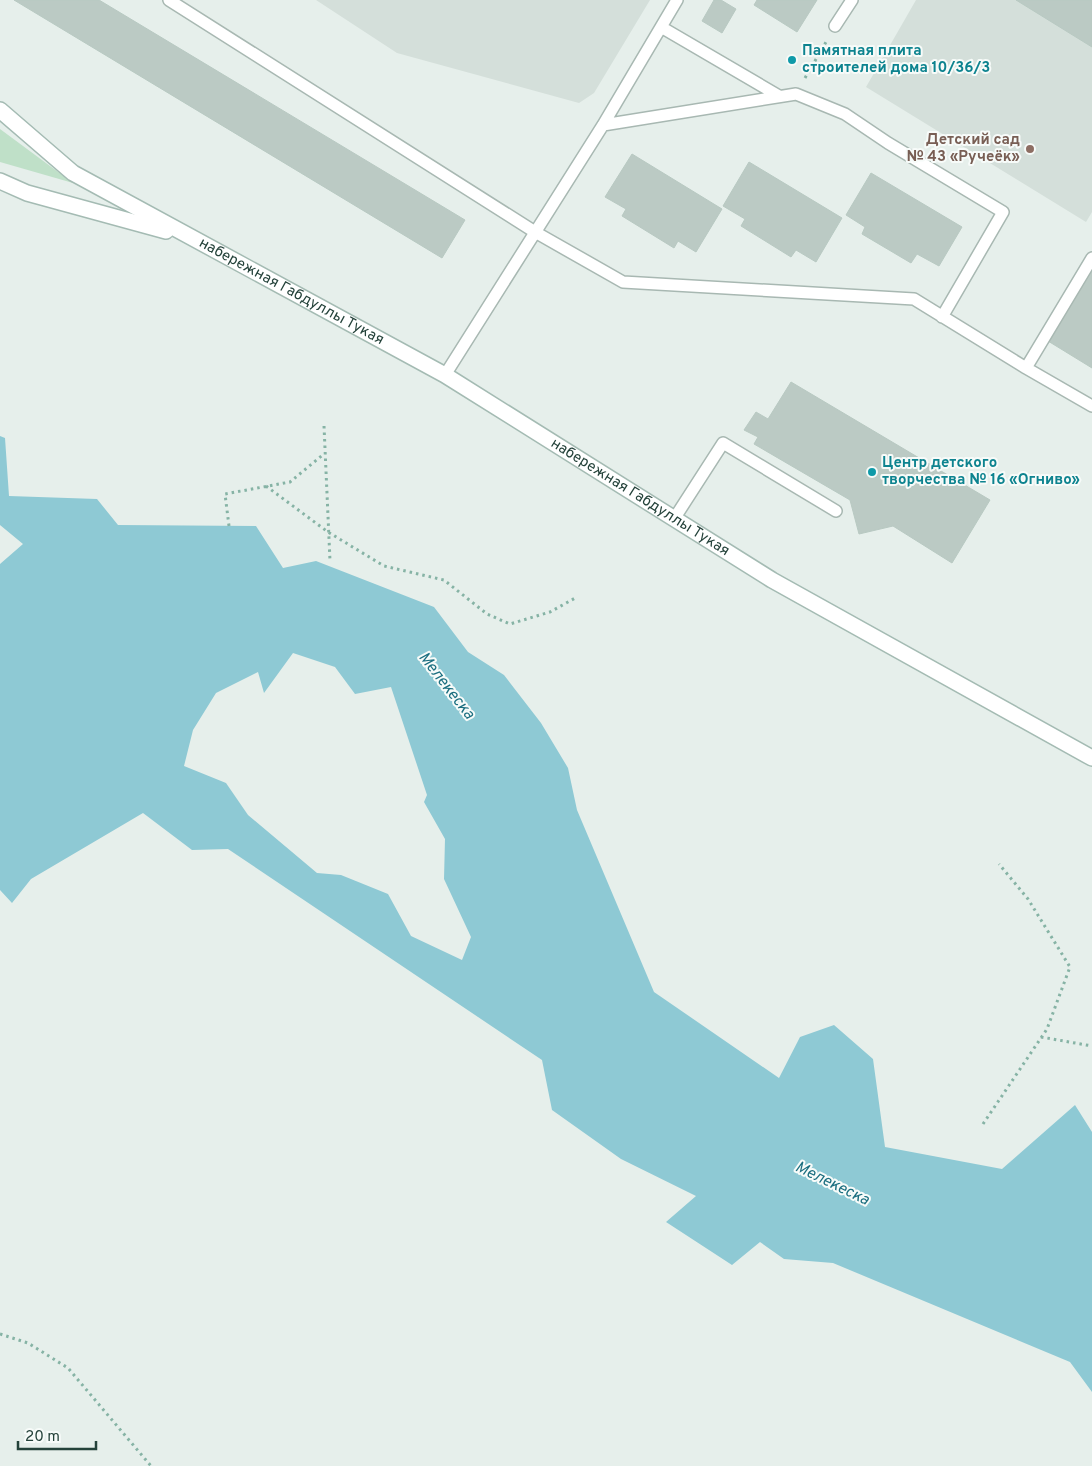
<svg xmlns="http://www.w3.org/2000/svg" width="1092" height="1466" font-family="Overpass,sans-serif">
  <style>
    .built { fill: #d4dfda }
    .green { fill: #bfe0c8 }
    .water { fill: #8ec9d4; fill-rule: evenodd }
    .building { fill: #bbcac4; stroke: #b8c9c2 }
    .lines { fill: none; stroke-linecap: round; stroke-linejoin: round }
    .lane-casing { stroke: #a8b8b2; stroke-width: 14 }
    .secondary-casing { stroke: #a4bbb3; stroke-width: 18 }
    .path { stroke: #86b3a5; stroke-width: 3; stroke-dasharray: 2.5 4; stroke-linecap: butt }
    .lane { stroke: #fff; stroke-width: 11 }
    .secondary { stroke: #fff; stroke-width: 15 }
    .culture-dot { fill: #0f9aa8; stroke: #f7fbf9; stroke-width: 2 }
    .education-dot { fill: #8d6e63; stroke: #f7fbf9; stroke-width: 2 }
    .labels { text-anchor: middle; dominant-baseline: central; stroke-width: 4; stroke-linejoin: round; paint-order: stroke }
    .culture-label { font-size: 15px; font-weight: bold; fill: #0d838f; stroke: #f7fbf9; text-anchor: start }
    .education-label { font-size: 15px; font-weight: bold; fill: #785e54; stroke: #f7fbf9; text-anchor: end }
    .street-label { font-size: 15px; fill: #24423a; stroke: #f7fbf9 }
    .water-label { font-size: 16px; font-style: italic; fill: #1c6f80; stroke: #f7fbf9 }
  </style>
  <rect width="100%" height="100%" fill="#e6efeb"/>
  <!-- built -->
  <path class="built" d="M316,0H650L594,93L579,103L397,53Z
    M916,0H1092V212L1086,222L866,87Z"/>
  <!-- green -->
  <path class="green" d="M0,129L73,183L0,162Z"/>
  <!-- water -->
  <path class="water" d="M0,436L5,438L9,496L97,499L118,525L256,526L283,568L316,561L434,607L468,652L504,675L541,723L568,768L577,810L654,992L779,1078L800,1037L834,1025L873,1059L885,1147L1002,1169L1075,1105L1092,1132V1392L1070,1362L833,1263L784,1259L760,1242L732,1265L666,1222L696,1196L621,1159L552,1110L542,1060L228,849L192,850L143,813L31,879L12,903L0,890V564L23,544L0,525ZM293,653L335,667L355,694L391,687L427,795L424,802L445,839L444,879L471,937L462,960L411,936L388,894L341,875L317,873L248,815L226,783L184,766L193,730L216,693L258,672L264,693Z"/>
  <!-- building -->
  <path class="building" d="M14,0H99L465,220L442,258Z
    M714,0H721L736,9L722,33L702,21Z
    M757,0H817L797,32L754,5Z
    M1016,0H1092V47Z
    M632,154L722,209L696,252L678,241L674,248L622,216L626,209L605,197Z
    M749,162L842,218L816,262L796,250L791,257L741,226L745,219L723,206Z
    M871,173L962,227L939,266L917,254L911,263L862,234L865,227L846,215Z
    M1092,267V368L1048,341Z
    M791,382L990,500L952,563L893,526L859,534L850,500L754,444L758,437L744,430L756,412L768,419Z"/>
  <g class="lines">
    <defs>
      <path id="lane" d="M169,0L535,232L623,282L914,299L1026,368
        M835,26L852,0
        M661,27L779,96
        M603,125L796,94L845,114L888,143L1003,212L942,317
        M1092,258L1026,368L1092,406
        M445,375L603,125L677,0
        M674,519L723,443L836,511"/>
      <g id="secondary">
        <path id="s1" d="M0,110L73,173L445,375L772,580L1092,758"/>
        <path d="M0,181L27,193L166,231"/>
      </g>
    </defs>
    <!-- lane casing -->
    <use href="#lane" class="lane-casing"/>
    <!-- secondary casing -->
    <use href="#secondary" class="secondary-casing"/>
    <!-- path -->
    <path class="path" d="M805,78L826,42
      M324,426L330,561
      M266,486L328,532L384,566L444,580L487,614L510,624L550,612L577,597
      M229,526L225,494L290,482L325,453
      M1041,1037L1092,1046
      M983,1124L1047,1029L1070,967L1028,899L999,864
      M0,1334L28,1343L68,1368L151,1466"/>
    <!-- lane -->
    <use href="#lane" class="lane"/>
    <!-- secondary -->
    <use href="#secondary" class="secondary"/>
  </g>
  <!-- markers -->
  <g class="culture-dot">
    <circle cx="792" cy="60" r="5"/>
    <circle cx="872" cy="472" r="5"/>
  </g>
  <circle class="education-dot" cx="1030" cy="149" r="5"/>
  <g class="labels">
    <!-- culture labels -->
    <g class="culture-label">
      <text x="802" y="51">Памятная плита<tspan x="802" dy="17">строителей дома 10/36/3</tspan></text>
      <text x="882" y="463">Центр детского<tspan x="882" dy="17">творчества № 16 «Огниво»</tspan></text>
    </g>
    <!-- education labels -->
    <g class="education-label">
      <text x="1020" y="140">Детский сад<tspan x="1020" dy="17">№ 43 «Ручеёк»</tspan></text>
    </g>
    <!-- street labels -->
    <g class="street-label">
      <text stroke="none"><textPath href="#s1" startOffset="345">набережная Габдуллы Тукая</textPath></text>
      <text stroke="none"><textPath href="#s1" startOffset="750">набережная Габдуллы Тукая</textPath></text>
    </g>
    <!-- water labels -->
    <g class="water-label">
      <text transform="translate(446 686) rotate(52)">Мелекеска</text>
      <text transform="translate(832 1184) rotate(26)">Мелекеска</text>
    </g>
  </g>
  <!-- scale -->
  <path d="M18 1441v8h78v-8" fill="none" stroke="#24423a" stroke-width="2.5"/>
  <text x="25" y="1441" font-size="15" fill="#24423a" stroke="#f7fbf9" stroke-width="4" paint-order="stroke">20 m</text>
</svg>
